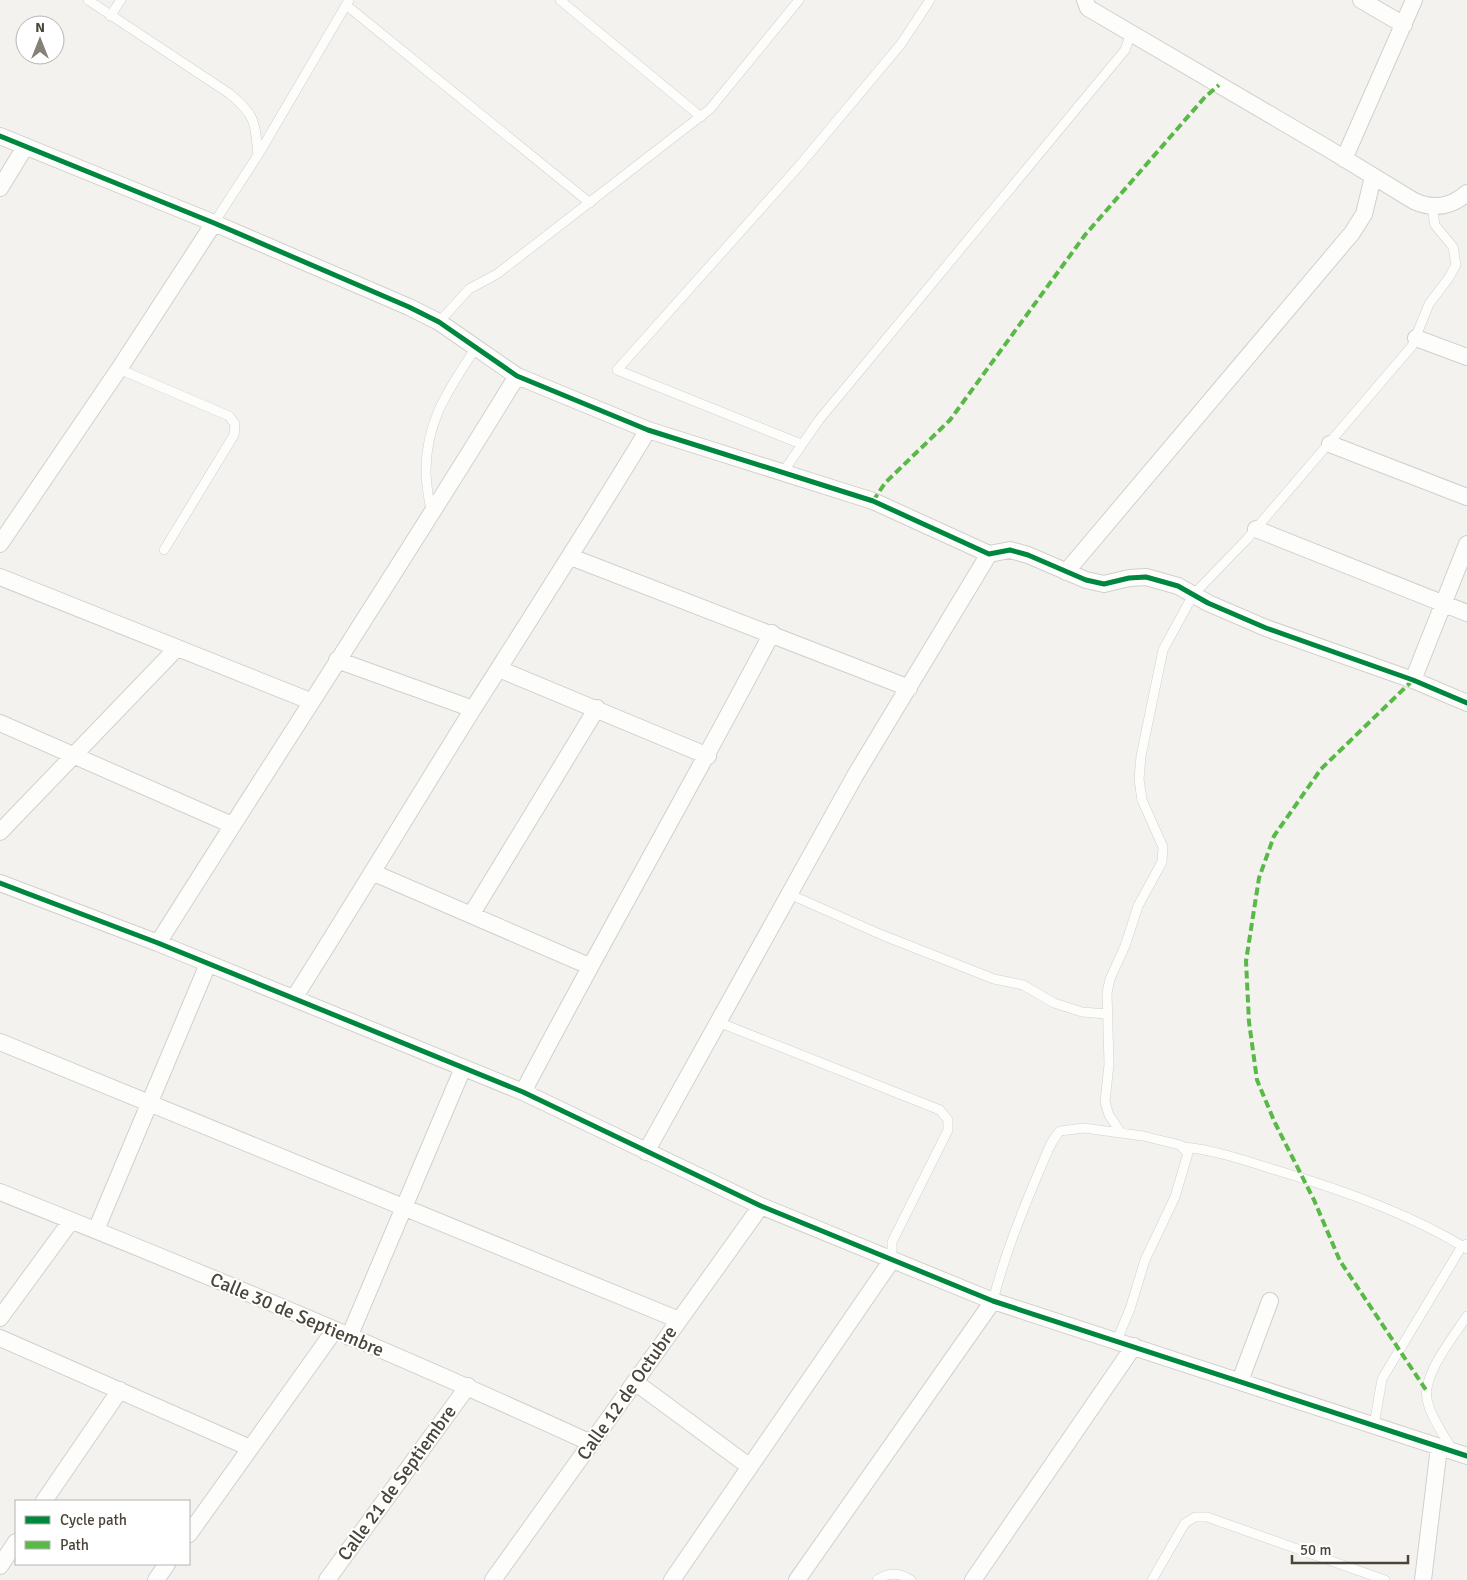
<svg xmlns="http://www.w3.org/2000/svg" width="1467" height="1580" font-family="Signika,sans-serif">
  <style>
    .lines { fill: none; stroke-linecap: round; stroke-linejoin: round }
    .lane-casing { stroke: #d2d0cb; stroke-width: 10 }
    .street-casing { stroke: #d2d0cb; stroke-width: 18 }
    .lane { stroke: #fdfdfc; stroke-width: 9 }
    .street { stroke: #fdfdfc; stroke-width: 16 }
    .quiet { stroke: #58b947; stroke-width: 4; stroke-dasharray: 8 4; stroke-linecap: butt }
    .cycleway-casing { stroke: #fff; stroke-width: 8 }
    .cycleway { stroke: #00873e; stroke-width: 5 }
    .labels { text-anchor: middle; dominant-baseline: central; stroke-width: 4; stroke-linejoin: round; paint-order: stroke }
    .street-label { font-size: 19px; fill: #4b4439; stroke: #fff }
  </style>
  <rect width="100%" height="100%" fill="#f4f2ee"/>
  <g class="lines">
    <defs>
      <path id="lane" d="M88,0L230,94C256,116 255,122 258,155
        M560,0L701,117
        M346,5L590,203
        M110,16L121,0
        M214,223L258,155L349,0
        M439,322L469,289L497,274L710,109L799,0
        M119,369L229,416L235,424L234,435L164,550
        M801,444L617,370L799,166L901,44L930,0
        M783,472L819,420L1125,50L1131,33
        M432,512C428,500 427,488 426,474C425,421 449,389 477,346
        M789,894L882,935L994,979L1023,985L1054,1003L1082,1012L1107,1014
        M718,1022L940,1110L948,1120V1130L892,1242V1260
        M1121,1133L1109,1115L1105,1102L1109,1064L1107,993L1110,979L1125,946L1138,906L1162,862L1163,847L1142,800L1139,779L1141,756L1163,650L1193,595L1247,539L1412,346L1429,304L1448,279L1456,265L1453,247L1435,225L1432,207
        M1184,1147C1213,1150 1241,1159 1269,1168C1334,1187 1410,1213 1467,1249
        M993,1301C1004,1256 1022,1212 1040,1169C1046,1156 1050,1141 1060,1131L1084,1128L1143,1136L1180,1145L1188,1153L1175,1197L1145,1260L1130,1309L1117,1340
        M1374,1425L1382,1379L1462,1246L1467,1244
        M1453,1451C1444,1435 1430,1416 1427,1399C1422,1375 1454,1336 1467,1316
        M877,1580C888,1572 899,1572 911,1580
        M1152,1580L1185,1523L1195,1517H1207L1385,1580"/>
      <path id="street" d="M1085,0L1088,8L1327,148L1414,201C1434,210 1451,207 1467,193
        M1361,0L1404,25
        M0,136L214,223L409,307L439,322L517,376L648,430L873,501L989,554L1010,550L1028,555L1086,580L1104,584L1129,578L1146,577L1178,586L1208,603L1266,628L1413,680L1467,703
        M1344,159L1414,0
        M0,188L25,147
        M1416,338L1467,357
        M1330,444L1467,497
        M1256,529L1467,613
        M0,544L119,369L214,223
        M571,557L909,688
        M1066,572L1352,233L1364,214L1373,177
        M0,577L310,701
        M337,660L473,709
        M499,669L708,756
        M1413,680L1467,544
        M0,723L232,825
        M0,832L177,648
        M374,873L589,966
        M0,883L158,943L523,1092L761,1206L993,1301L1467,1456
        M471,915L597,708
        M158,943C277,754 400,567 517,376
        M294,998C355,902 413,805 473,709C532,616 591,524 648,430
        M0,1042L679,1320
        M523,1092C604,938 691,787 772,633
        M646,1152L856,774L989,554
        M0,1192C199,1271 397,1354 591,1443
        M96,1230L208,964
        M0,1318L71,1221
        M349,1337L463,1068
        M0,1338L250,1448
        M1240,1381L1270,1301
        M635,1382L750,1467
        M44,1501L120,1390
        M189,1534L334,1331
        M0,1566L16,1542
        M156,1580L167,1564
        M327,1580L468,1386
        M493,1580L761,1206
        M672,1580L892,1260
        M797,1580L993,1301
        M973,1580L1134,1346
        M1423,1580L1439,1447"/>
    </defs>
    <!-- lane casing -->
    <use href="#lane" class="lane-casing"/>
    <!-- street casing -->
    <use href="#street" class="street-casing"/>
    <!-- lane -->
    <use href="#lane" class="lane"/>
    <!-- street -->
    <use href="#street" class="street"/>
    <!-- quiet -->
    <path class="quiet" d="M873,501L885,483L950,420L1085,235L1205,97L1219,85
      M1413,680L1321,769L1274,836L1259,878L1246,961L1249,1022L1257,1080L1275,1123L1314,1200L1340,1261L1426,1390"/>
    <defs>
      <path id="cycleway" d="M0,136L214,223L409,307L439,322L517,376L648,430L873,501L989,554L1010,550L1028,555L1086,580L1104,584L1129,578L1146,577L1178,586L1208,603L1266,628L1413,680L1467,703
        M0,883L158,943L523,1092L761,1206L993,1301L1467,1456"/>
    </defs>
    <!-- cycleway casing -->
    <use href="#cycleway" class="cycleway-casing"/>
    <!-- cycleway -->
    <use href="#cycleway" class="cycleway"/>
  </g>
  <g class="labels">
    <!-- street labels -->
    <g class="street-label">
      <text transform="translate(297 1315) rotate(23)">Calle 30 de Septiembre</text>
      <text transform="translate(627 1393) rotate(-55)">Calle 12 de Octubre</text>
      <text transform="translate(397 1483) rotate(-54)">Calle 21 de Septiembre</text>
    </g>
  </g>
  <!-- legend -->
  <rect x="15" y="1500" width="175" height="65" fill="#ffffff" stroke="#b7b4b0"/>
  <rect x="25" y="1516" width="25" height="8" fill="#00873e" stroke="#b7b4b0"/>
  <text x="60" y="1525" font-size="15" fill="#4b4439">Cycle path</text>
  <rect x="25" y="1541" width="25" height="8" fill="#58b947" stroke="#b7b4b0"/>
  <text x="60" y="1550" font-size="15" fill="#4b4439">Path</text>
  <!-- north arrow -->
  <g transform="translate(40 40)"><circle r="24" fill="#ffffff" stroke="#b7b4b0"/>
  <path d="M0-4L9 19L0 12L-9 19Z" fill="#868178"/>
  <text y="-8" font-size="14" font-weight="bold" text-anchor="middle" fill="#4b4439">N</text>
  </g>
  <!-- scale -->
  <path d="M1292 1555v8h116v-8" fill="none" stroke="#4b4439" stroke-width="2.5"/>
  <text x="1300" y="1555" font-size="15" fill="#4b4439" stroke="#ffffff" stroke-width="4" paint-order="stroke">50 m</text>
</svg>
